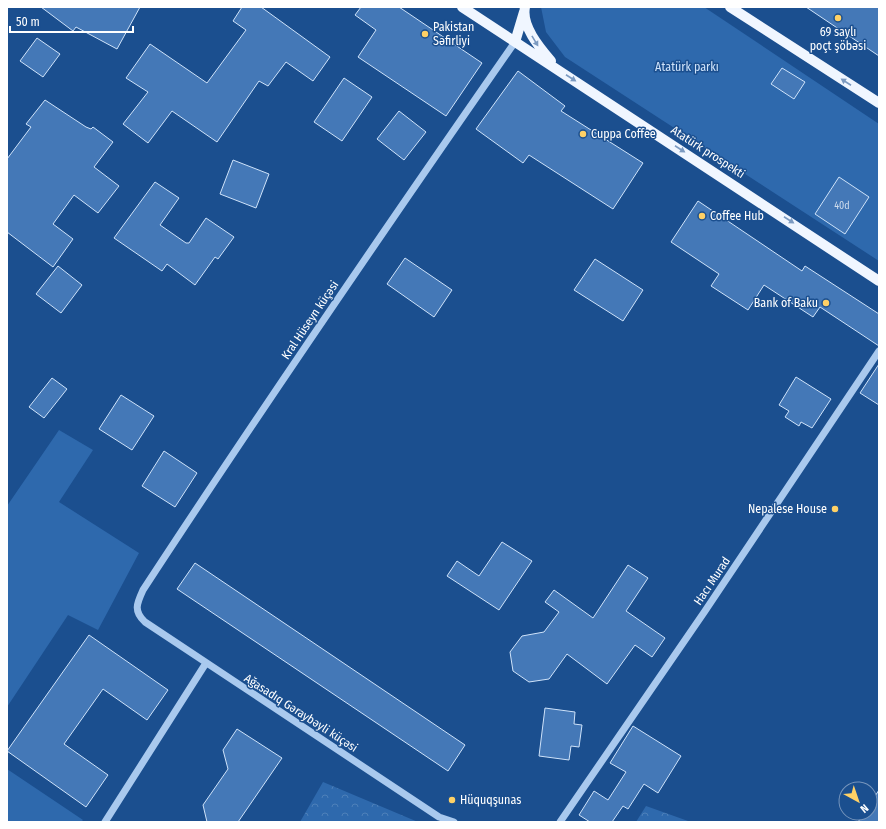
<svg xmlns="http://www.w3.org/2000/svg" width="886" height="829" font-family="'Fira Sans Condensed',sans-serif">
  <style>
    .green { fill: #2e69ad }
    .forest { fill: url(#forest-crowns) }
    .building { fill: #4478b7; stroke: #cfe3fa }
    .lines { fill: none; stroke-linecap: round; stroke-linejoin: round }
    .minor { stroke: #a9c9ee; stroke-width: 7 }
    .major { stroke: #f0f6ff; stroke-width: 10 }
    .oneway { fill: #7b9ac1 }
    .poi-dot { fill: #ffd166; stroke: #1b4f8f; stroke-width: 1.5 }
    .labels { text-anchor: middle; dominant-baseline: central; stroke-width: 3; stroke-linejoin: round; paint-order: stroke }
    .number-label { font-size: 10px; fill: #d0dded }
    .poi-label { font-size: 12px; fill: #fff; stroke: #1b4f8f; text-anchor: start }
    .park-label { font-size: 12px; fill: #cfe3fa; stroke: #1b4f8f }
    .street-label { font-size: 12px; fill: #fff; stroke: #1b4f8f }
  </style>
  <defs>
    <pattern id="forest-crowns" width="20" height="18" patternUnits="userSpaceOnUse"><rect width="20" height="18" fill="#2e69ad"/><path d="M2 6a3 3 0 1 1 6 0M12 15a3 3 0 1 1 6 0" fill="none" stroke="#4d80b9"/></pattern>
  </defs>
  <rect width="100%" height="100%" fill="#1b4f8f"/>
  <!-- green -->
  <path class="green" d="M541,7H704L879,124V261L565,57L546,32Z
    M59,430L93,450L59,502L139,553L98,630L68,615L7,707V506Z
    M7,769L83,820L81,822H7Z"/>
  <!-- forest -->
  <path class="forest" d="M323,782L418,822H300Z
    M646,806L688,821V822H636Z"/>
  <!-- building -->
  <path class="building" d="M41,7H140L117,49L76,27L73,31Z
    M242,7H261L330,57L313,81L286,62L268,86L259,81L217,142L172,111L148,143L123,124L148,92L126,78L150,44L207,83L246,30L233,21Z
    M361,7H399L482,63L446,116L358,57L376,30L355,15Z
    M806,7H879V56Z
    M37,38L60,54L43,77L20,61Z
    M782,68L805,82L794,99L771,84Z
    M518,71L565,106L561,111L643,163L613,209L529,155L523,163L476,129Z
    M344,78L372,97L342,141L314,122Z
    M45,100L86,127L91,129L93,127L113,142L94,167L119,186L98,213L74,195L53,224L73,239L53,267L7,232V159L31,127L26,124Z
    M399,111L426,132L404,160L377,139Z
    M233,160L269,174L256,208L220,194Z
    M839,177L869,197L845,234L815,214Z
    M155,182L179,198L160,225L186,243H189L206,218L234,237L218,259L215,257L195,285L167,264L162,271L114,238Z
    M698,201L802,271L805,266L879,314V346L820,307L813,317L764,285L748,310L711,286L719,274L671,242Z
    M405,258L452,290L434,317L387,284Z
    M595,259L643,290L623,321L574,290Z
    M58,266L82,285L61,313L36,294Z
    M879,364V405L860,393Z
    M796,377L831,399L812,428L801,422L799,426L785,417L789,411L779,405Z
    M52,378L67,389L44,418L29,407Z
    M121,395L154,416L132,450L99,429Z
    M164,451L197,473L175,507L142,486Z
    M502,542L532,561L499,610L447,576L457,561L479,576Z
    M195,563L465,745L448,771L177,589Z
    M628,565L648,578L626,611L665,638L652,657L635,645L607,684L567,654L549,679L529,682L513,671L510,652L522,636L544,632L559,612L545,602L554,590L593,618Z
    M89,635L168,690L147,720L103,689L64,744L108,775L86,807L7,751Z
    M545,708L575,712L574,724L582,725L579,747L571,746L569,760L539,756Z
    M633,726L681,756L658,793L644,784L628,809L623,806L612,822H590L579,815L594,791L608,800L626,772L610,763Z
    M237,729L282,758L238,822H207L203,805L228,769L223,750Z
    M879,790V822H858L864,813H870V804Z"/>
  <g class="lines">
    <!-- minor -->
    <path class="minor" d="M105,822L206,663
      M454,822L439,817L145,622C133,611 137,603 143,590C264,405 389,223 515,42
      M560,822L705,611L879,351"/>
    <!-- major -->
    <path class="major" d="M462,7L879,281
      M525,7C521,26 540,48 551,61
      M730,7L879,103
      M515,42L524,12"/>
  </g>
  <!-- one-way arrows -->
  <defs><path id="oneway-solid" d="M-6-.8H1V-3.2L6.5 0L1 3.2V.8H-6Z"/></defs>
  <g class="oneway">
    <use href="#oneway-solid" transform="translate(535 41) rotate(59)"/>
    <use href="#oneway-solid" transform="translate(571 78) rotate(33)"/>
    <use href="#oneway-solid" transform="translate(846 82) rotate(-147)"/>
    <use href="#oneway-solid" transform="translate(680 149) rotate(33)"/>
    <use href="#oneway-solid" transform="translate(789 220) rotate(33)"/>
  </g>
  <!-- markers -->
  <g class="poi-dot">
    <circle cx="838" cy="18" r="4"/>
    <circle cx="425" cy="34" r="4"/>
    <circle cx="583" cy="134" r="4"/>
    <circle cx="702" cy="216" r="4"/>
    <circle cx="826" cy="303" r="4"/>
    <circle cx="835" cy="509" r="4"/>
    <circle cx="452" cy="800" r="4"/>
  </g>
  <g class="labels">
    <!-- number labels -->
    <g class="number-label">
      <text x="842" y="206">40d</text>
    </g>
    <!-- poi labels -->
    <g class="poi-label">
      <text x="433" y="27">Pakistan<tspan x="433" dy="14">Səfirliyi</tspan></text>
      <text x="838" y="32" text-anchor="middle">69 saylı<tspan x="838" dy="14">poçt şöbəsi</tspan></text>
      <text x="591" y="134">Cuppa Coffee</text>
      <text x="710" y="216">Coffee Hub</text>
      <text x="818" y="303" text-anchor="end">Bank of Baku</text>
      <text x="827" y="509" text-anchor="end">Nepalese House</text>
      <text x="460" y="800">Hüquqşunas</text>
    </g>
    <!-- park labels -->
    <g class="park-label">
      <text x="687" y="67">Atatürk parkı</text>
    </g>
    <!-- street labels -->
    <g class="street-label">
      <text transform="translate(708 152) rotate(33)">Atatürk prospekti</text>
      <text transform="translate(310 320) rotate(-56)">Kral Hüseyn küçəsi</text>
      <text transform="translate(712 581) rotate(-56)">Hacı Murad</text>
      <text transform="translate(301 713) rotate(33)">Ağasadıq Gəraybəyli küçəsi</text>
    </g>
  </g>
  <!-- border -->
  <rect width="886" height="829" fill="none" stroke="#ffffff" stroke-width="16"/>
  <!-- north arrow -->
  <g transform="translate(858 801) rotate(140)"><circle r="19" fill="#1b4f8f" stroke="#7695bc"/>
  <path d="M0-3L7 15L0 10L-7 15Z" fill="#ffd166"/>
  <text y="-6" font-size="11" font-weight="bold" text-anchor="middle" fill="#ffffff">N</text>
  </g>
  <!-- scale -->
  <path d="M10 26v6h123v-6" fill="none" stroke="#ffffff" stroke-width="2"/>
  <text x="16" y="26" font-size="12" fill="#ffffff" stroke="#1b4f8f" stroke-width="3" paint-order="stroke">50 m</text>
</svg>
